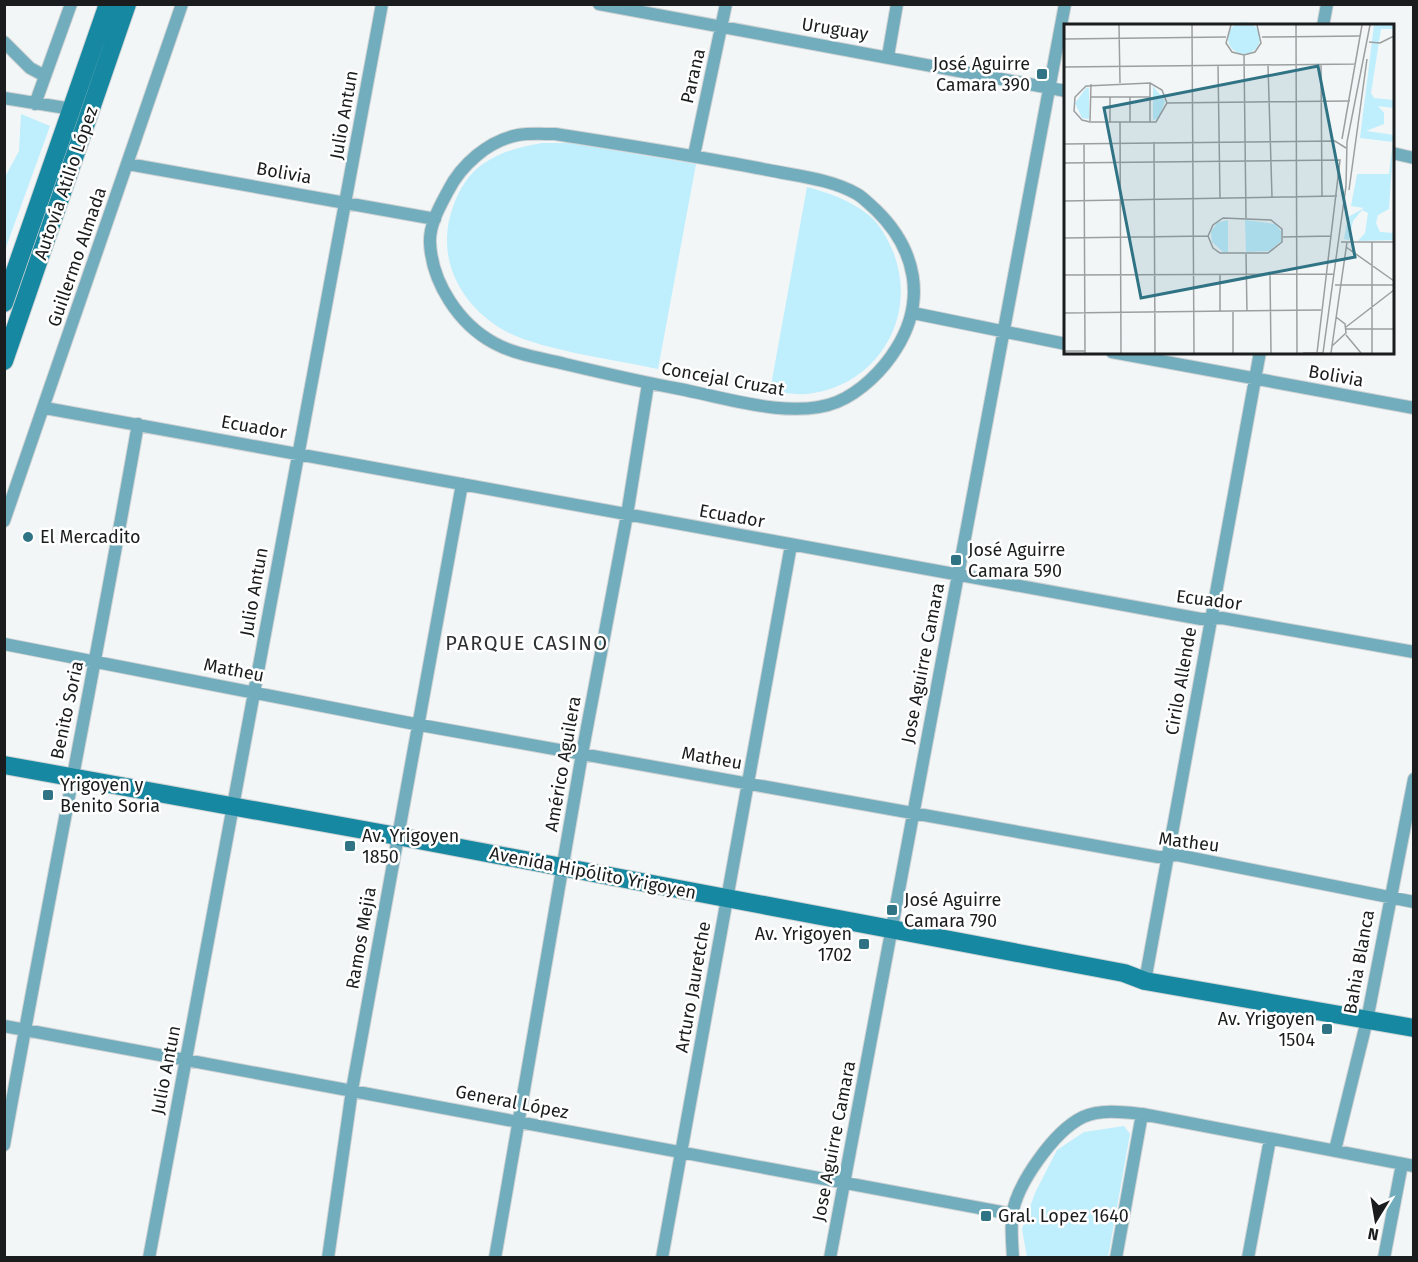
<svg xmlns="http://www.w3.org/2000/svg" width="1418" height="1262" font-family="'Fira Sans',sans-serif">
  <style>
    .green { fill: #bfeefc }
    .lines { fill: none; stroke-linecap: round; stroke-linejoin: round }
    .street-casing { stroke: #d0d3d4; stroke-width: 14 }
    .secondary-casing { stroke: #d0d3d4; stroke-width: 20 }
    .street { stroke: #72adbd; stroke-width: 12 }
    .secondary { stroke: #1688a1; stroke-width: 18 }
    .poi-dot { fill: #307384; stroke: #fff; stroke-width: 2 }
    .labels { text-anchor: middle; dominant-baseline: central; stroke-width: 5; stroke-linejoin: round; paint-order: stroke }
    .street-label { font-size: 18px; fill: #1b1c1d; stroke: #fff }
    .poi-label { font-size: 18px; fill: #1b1c1d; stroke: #fff; text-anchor: start }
    .neighbourhood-label { font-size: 20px; letter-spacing: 1.5px; fill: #2e3132; stroke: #fff }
    .inset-road { fill: none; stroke: #9c9fa0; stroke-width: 1.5 }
    .view { fill: #307384; fill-opacity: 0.15; stroke: #307384; stroke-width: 3 }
    .inset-edge { fill: none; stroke: #1b1c1d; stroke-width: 3 }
  </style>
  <rect width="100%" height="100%" fill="#f2f6f7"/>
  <!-- green -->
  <path class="green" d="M21,114L50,126L5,250V177L19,151Z
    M542,143H570L696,164L658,369C617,360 532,349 500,328C456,300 435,253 454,204C459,190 470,172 483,164C502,151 520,147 542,143Z
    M807,187C829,193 847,199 866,213C879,222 888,239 894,254C918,319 876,387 806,394C795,395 781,392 770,391Z
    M1124,1126L1130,1134L1108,1257H1027L1022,1229L1035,1193L1057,1150L1084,1132Z"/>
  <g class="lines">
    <defs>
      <path id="street" d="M599,4L1066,91
        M1323,26L1327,4
        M4,42L30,68L45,76
        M888,56L897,4
        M4,98L72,109
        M35,104L71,4
        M555,134C626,145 697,156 768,170C797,176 831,179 857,194C864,198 870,205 876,210C916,249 927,300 896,349C883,370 861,392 837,402C793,420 726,398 680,389C641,382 603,373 565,364C541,358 516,355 494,343C459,324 432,283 430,243C429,225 440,206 448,191C461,165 488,141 518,135C530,133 543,134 555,134Z
        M1392,153L1414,158
        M694,155L726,4
        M128,164L435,219
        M913,313L1066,344
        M1112,352L1414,408
        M45,408L1201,619L1222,618L1414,652
        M4,521L182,4
        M4,644L420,725L1158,857L1177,855L1414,902
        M1145,981L1260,352
        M4,1026L1012,1214
        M4,1145C47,904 96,665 138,424
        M1335,1150L1367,1020L1414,779
        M149,1258L382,4
        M328,1258L352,1090L462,484
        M495,1258L582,754L627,515L648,384
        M662,1258L791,545
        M830,1258L1065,4
        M1013,1258C1012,1244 1011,1229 1012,1216C1016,1185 1054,1131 1083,1117C1101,1109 1123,1112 1142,1114L1414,1166
        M1116,1258L1142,1114
        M1248,1258L1270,1139
        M1384,1258L1402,1164"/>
      <path id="secondary" d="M4,303L108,4
        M4,361L127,4
        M4,765L397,836L1124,973L1145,981L1414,1028"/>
    </defs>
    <!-- street casing -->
    <use href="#street" class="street-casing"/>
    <!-- secondary casing -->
    <use href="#secondary" class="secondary-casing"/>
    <!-- street -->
    <use href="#street" class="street"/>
    <!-- secondary -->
    <use href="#secondary" class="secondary"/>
  </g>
  <!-- markers -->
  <g class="poi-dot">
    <rect x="1036" y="68" width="12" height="12" rx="3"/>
    <circle cx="28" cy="537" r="6"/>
    <rect x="950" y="554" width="12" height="12" rx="3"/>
    <rect x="42" y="789" width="12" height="12" rx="3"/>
    <rect x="344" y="840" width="12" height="12" rx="3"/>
    <rect x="886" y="904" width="12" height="12" rx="3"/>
    <rect x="858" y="938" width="12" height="12" rx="3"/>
    <rect x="1321" y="1023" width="12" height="12" rx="3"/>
    <rect x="980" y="1210" width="12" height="12" rx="3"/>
  </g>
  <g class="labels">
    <!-- street labels -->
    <g class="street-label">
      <text transform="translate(835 29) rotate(9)">Uruguay</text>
      <text transform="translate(693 76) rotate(-77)">Parana</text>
      <text transform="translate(344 115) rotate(-80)">Julio Antun</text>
      <text transform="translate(284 173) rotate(10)">Bolivia</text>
      <text transform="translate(66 183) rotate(-71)">Autovía Atilio López</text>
      <text transform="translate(77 257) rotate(-71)">Guillermo Almada</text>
      <text transform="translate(1336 376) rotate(10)">Bolivia</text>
      <text transform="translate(723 379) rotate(10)">Concejal Cruzat</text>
      <text transform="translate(254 427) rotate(10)">Ecuador</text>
      <text transform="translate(732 516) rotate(10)">Ecuador</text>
      <text transform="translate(254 592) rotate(-80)">Julio Antun</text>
      <text transform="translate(1209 600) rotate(7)">Ecuador</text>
      <text transform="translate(923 663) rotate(-79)">Jose Aguirre Camara</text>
      <text transform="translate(234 670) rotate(11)">Matheu</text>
      <text transform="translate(1181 681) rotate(-80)">Cirilo Allende</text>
      <text transform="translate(67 710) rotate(-78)">Benito Soria</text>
      <text transform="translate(712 758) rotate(10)">Matheu</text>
      <text transform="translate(563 764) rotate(-80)">Américo Aguilera</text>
      <text transform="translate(1189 842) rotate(7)">Matheu</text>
      <text transform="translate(593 873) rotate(11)">Avenida Hipólito Yrigoyen</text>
      <text transform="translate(361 938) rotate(-80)">Ramos Mejia</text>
      <text transform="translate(1359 962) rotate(-80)">Bahia Blanca</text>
      <text transform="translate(693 987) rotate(-80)">Arturo Jauretche</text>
      <text transform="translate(166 1070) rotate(-79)">Julio Antun</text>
      <text transform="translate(512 1102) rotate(11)">General López</text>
      <text transform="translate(834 1141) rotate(-79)">Jose Aguirre Camara</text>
    </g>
    <!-- poi labels -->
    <g class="poi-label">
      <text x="1030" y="64" text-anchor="end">José Aguirre<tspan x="1030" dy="21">Camara 390</tspan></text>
      <text x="40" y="537">El Mercadito</text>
      <text x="968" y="550">José Aguirre<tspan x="968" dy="21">Camara 590</tspan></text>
      <text x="60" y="785">Yrigoyen y<tspan x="60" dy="21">Benito Soria</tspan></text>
      <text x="362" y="836">Av. Yrigoyen<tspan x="362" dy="21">1850</tspan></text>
      <text x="904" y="900">José Aguirre<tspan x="904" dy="21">Camara 790</tspan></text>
      <text x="852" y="934" text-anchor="end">Av. Yrigoyen<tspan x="852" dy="21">1702</tspan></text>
      <text x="1315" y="1019" text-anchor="end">Av. Yrigoyen<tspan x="1315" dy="21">1504</tspan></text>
      <text x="998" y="1216">Gral. Lopez 1640</text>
    </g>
    <!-- neighbourhood labels -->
    <g class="neighbourhood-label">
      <text x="527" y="643">PARQUE CASINO</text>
    </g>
  </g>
  <!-- overview -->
  <g transform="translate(1064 24)">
    <rect width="330" height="330" fill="#f2f6f7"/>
    <path d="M164 14a16 16 0 1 1 32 0a16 16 0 1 1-32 0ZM310,1H330V5H317L307,69L310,74L330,76V84L314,82L320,89V100L302,107L330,111L325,185L314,191L312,199L316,208L330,209V216L294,217L301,209L304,189L298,186L289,197L285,216L280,215L284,193L300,184L287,182L293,150H325L329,118L296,114ZM89,62L101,77L95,94L89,96ZM23,63L25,65V95L18,94L11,79ZM164,196V228H159L148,218L147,208L153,199ZM181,196L211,200L217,207V217L205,227L182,228Z" fill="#bfeefc"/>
    <path class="inset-road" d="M55,1L56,59M128,1L130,329M167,1L162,19L168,28L180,31L191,28L197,19L193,1M232,1L233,329M198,13L297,12M0,15L162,13M305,18L316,19L330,12M180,31L182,194M257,40L258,173M154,41L156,174M204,41L208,173M0,43L292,40M86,59L98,66L103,79L92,98H26L18,96L10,87L11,73L22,62ZM86,59V98M26,73H86M46,73V98M66,73V98M103,79L286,77M26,97L27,60M56,98L57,329M278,115L298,1M90,118L91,329M20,119L21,329M0,120L271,117L282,124M0,139L276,136L253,329M285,166L303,35M0,177L273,172M159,194L207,196L218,205V218L204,229H156L149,224L144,212L149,201ZM219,213L267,212M0,214L144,212M277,218H330M308,218V329M282,223L330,257M182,230L183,288M156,250V288M206,250L207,329M0,251L270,250M271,261H330M169,288V329M0,289L257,286M282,303L330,266M282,305H330M282,311L297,329M268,322L282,309L281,300L272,293M0,327H21M239,329H259M259,329L282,162L283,118L306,1M267,329L283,218"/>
    <path class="view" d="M254,42L291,233L77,274L40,84Z"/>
    <rect width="330" height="330" class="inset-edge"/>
  </g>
  <!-- border -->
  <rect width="1418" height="1262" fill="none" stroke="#1b1c1d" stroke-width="12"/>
  <!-- north arrow -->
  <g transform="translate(1376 1220) rotate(191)" stroke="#ffffff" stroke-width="4.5" paint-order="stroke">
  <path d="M0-4.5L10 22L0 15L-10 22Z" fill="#1b1c1d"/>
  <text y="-9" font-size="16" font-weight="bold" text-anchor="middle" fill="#1b1c1d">N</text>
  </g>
</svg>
